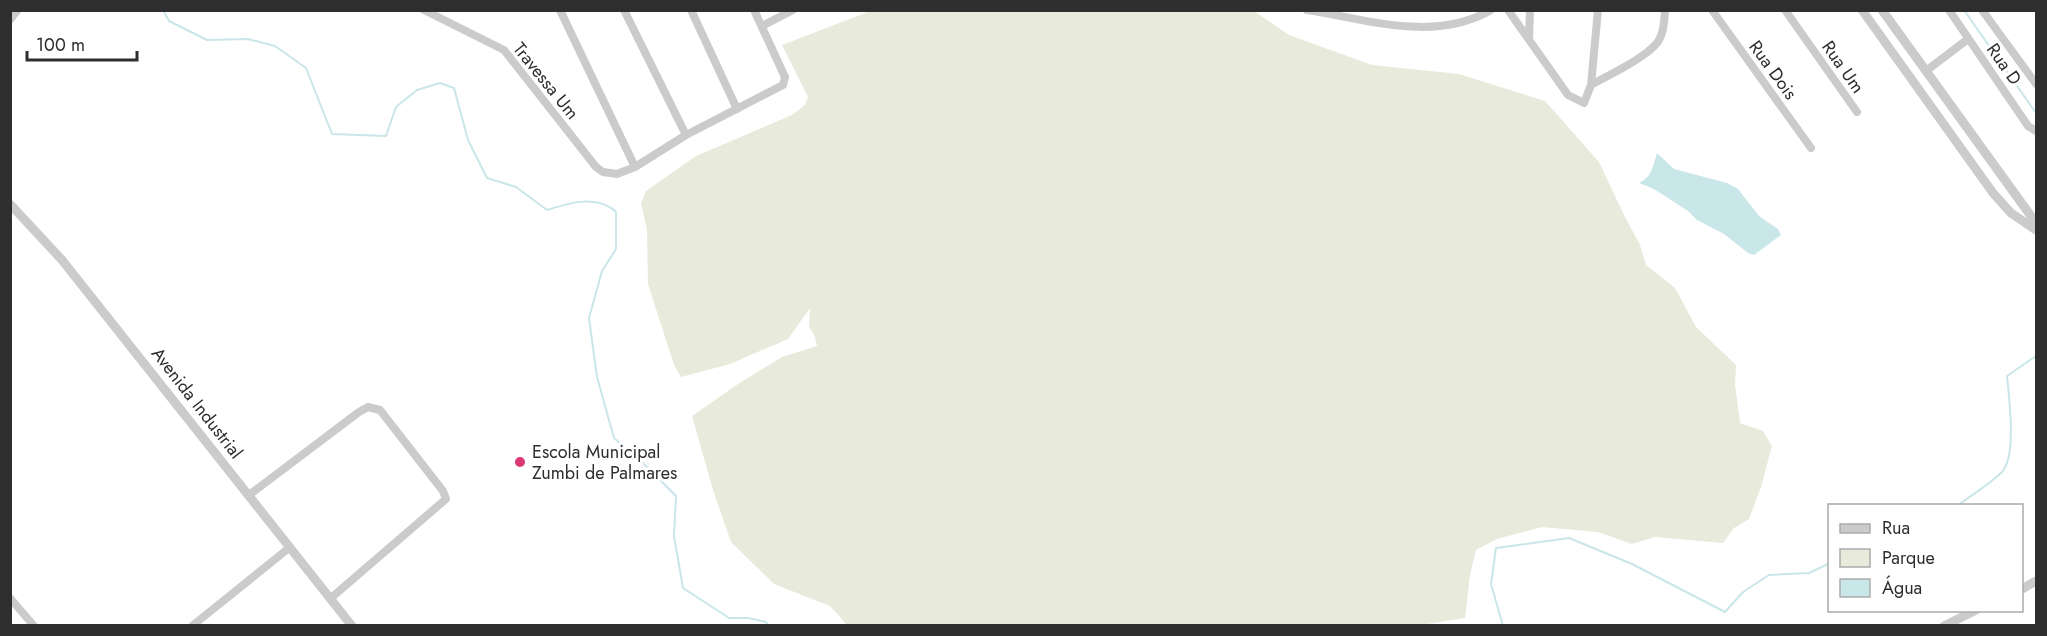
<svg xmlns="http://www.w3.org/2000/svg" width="2047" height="636" font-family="Jost,sans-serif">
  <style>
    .green { fill: #e8eadc }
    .water { fill: #c9e6e9 }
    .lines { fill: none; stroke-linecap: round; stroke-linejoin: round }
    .stream { stroke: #c9e6e9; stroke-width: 2 }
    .minor { stroke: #cbcbcb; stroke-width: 8 }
    .tertiary { stroke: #cbcbcb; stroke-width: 9 }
    .poi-dot { fill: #db3973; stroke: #fff; stroke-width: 2 }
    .labels { text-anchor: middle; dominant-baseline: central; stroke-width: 6; stroke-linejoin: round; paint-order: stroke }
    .street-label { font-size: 18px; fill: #2e2e2e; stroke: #fff }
    .poi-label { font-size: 18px; fill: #2e2e2e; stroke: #fff; text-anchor: start }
  </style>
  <rect width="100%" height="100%" fill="#fff"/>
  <!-- green -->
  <path class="green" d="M873,10L1254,11L1289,35L1372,65L1459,74L1545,101L1599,162L1624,215L1640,245L1646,265L1675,288L1696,327L1736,365L1735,384L1740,423L1763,431L1772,446L1761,487L1749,519L1734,528L1723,543L1655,537L1632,544L1598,532L1542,527L1497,539L1476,550L1470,575L1465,618L1421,625H847L830,606L774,584L731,542L713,490L692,416L741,382L782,357L817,346L815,337L809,326L810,308L788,339L730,364L681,377L674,365L648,284L647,230L641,203L646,191L696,156L792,115L805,105L808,97L782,45Z"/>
  <!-- water -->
  <path class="water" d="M1657,153L1674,169L1727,183L1738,189L1759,216L1778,229L1781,235L1754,255L1748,253L1724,234L1697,220L1688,211L1654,189L1639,183C1652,177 1653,166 1657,153Z"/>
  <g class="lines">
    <!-- stream -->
    <path class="stream" d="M163,10L169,21L207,40L248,39L275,46L306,68L332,134L386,136L396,107L417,90L440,83L454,88L468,140L487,178L516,187L547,210C569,203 598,194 616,212V249L602,271L589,318L597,377L614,438L645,465L676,496L674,536L683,588L729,618H748L766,622L768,626
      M1964,10L2036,113
      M1957,506C1971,495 1989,485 2002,472C2017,456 2009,397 2007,376L2036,356
      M1503,626L1491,584L1496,548L1569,538L1632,564L1725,612L1743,592L1769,575L1809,573L1830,563"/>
    <!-- minor -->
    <path class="minor" d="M424,10L504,50L596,167L603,172L617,174L635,167L686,135L783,85L785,77L754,10
      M560,10L635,167
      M624,10L686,135
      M691,10L737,109
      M1307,10C1367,19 1434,43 1491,10
      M1508,10L1568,95L1584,103L1591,85L1598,10
      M1712,10L1811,148
      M1785,10L1857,112
      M1949,10L2028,126L2036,131
      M1982,10L2036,84
      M762,26L793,10
      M1529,39L1530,10
      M1926,71L1968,39
      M1591,85C1609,75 1645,58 1657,43C1664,34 1664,22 1665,10
      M249,495L359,412L368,407L380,410L443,491L446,499L331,598
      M10,598L34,626
      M192,626L289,548"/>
    <!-- tertiary -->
    <path class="tertiary" d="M1862,10L1993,193L2011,213L2036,230
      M1882,10L2036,223
      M10,19L17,10
      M10,204L62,260L352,626
      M2022,589L2036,581
      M1944,626L1976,610"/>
  </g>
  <!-- markers -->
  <circle class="poi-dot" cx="520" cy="462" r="6"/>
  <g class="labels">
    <!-- street labels -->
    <g class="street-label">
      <text transform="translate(2004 64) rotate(55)">Rua D</text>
      <text transform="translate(1843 67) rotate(55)">Rua Um</text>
      <text transform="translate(1773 70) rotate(54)">Rua Dois</text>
      <text transform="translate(546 81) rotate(51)">Travessa Um</text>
      <text transform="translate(197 403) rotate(52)">Avenida Industrial</text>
    </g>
    <!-- poi labels -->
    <g class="poi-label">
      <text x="532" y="452">Escola Municipal<tspan x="532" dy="21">Zumbi de Palmares</tspan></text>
    </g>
  </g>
  <!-- border -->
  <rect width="2047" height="636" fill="none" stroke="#2e2e2e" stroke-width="24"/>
  <!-- legend -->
  <rect x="1828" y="504" width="195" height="108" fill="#ffffff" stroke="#ababab" stroke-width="1.5"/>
  <rect x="1840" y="524" width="30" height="9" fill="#cbcbcb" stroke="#ababab" stroke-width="1.5"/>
  <text x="1882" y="534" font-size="18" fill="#2e2e2e">Rua</text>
  <rect x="1840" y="549" width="30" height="18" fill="#e8eadc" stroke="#ababab" stroke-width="1.5"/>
  <text x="1882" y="564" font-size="18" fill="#2e2e2e">Parque</text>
  <rect x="1840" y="579" width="30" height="18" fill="#c9e6e9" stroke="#ababab" stroke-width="1.5"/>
  <text x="1882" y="594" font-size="18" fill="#2e2e2e">Água</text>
  <!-- scale -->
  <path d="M27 51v9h110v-9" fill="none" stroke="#2e2e2e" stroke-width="3"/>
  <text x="36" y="51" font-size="18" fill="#2e2e2e" stroke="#ffffff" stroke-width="4.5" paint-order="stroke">100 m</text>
</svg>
